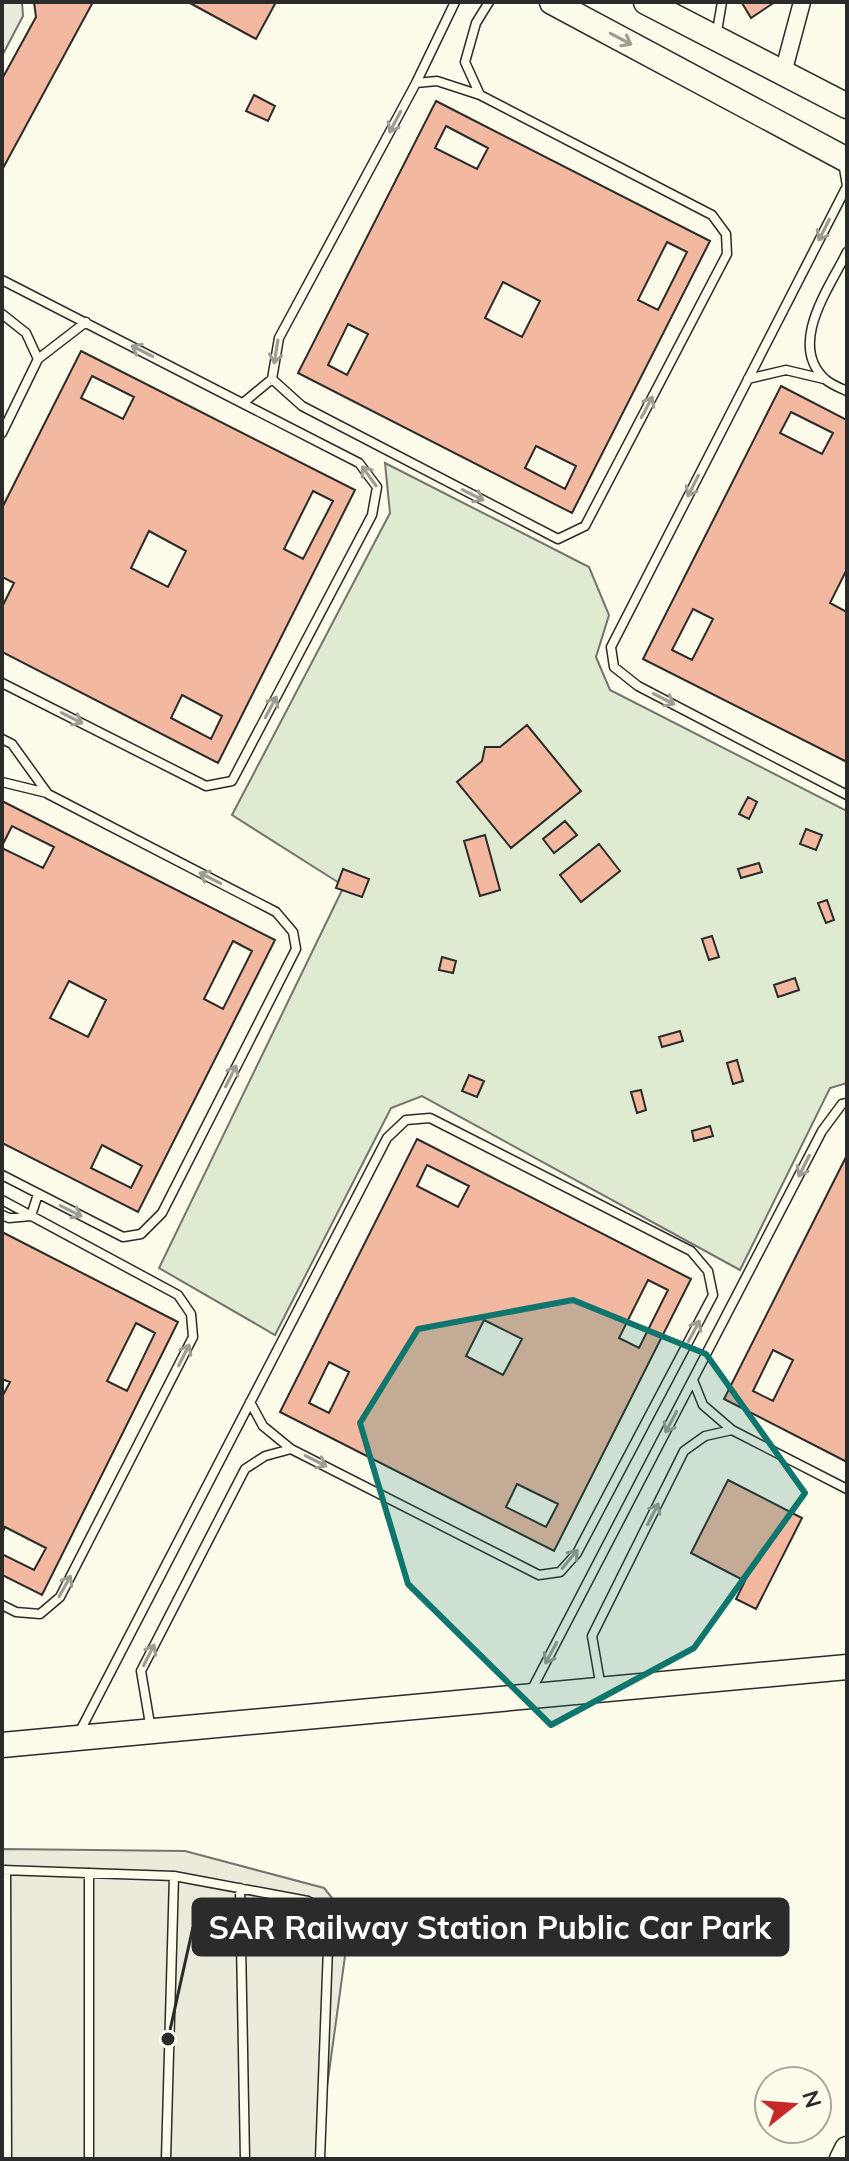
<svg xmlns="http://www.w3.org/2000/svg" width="849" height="2161" font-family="Mulish,sans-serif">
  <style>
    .green { fill: #deebd1; stroke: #74746e; stroke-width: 2 }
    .parking { fill: #eceadb; stroke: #74746e; stroke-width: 2 }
    .building { fill: #f2b8a0; stroke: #2b2b2b; stroke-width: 2; fill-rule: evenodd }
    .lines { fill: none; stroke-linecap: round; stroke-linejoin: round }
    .lane-casing { stroke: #2b2b2b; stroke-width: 11 }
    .street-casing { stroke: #2b2b2b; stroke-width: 19 }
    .secondary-casing { stroke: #2b2b2b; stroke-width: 27 }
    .lane { stroke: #fdfbea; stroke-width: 8 }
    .street { stroke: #fdfbea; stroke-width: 16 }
    .secondary { stroke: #fdfbea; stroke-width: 24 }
    .oneway { stroke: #9e9d94 }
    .marked { fill: #0f766e; fill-opacity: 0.2; stroke: #0f766e; stroke-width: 6; stroke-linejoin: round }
    .leader { fill: none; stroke: #2b2b2b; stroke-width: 3 }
    .callout-dot { fill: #2b2b2b; stroke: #fdfbea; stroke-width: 3 }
    .callout { fill: #2b2b2b; stroke: #2b2b2b; stroke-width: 3 }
    .callout-label { font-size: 32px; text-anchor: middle; font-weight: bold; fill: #fff }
  </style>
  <rect width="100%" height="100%" fill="#fdfbea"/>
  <!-- green -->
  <path class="green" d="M385,463L589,567L609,615L596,657L610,690L847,811V1083L830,1088L740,1270L422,1096L391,1108L275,1335L159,1268L344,886L232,815L390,513Z"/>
  <!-- parking -->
  <path class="parking" d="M2,2H22L23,16L2,56Z
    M2,1849L185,1851L324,1888L350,1920L317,2159H2Z"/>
  <!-- building -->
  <path class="building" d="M34,2H93L2,170V79L36,17Z
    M188,2H276L256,39Z
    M775,2L751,18L742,3L743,2Z
    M254,95L275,106L268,121L246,111Z
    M436,101L710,241L572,513L298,373ZM446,126L488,148L477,169L435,148ZM667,242L687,252L658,310L638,300ZM503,282L540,301L522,337L485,318ZM348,324L368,334L347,375L328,365ZM536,446L576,466L565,489L525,468Z
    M81,351L355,490L218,763L2,652V607L14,583L2,577V508ZM92,376L134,397L123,419L81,398ZM313,491L333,501L303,559L284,549ZM149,531L186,551L168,587L131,568ZM182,695L222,716L211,739L171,718Z
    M781,386L847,420V569L830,603L847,612V762L643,659ZM791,412L833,433L822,454L780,433ZM693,609L713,619L692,660L672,650Z
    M527,725L581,791L511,848L457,782L482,761L485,747H500Z
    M748,797L757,802L749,819L739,814Z
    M2,801L275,940L138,1212L2,1143V848L43,868L54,847L12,826L2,846ZM233,941L252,951L223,1009L204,999ZM69,981L106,1000L88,1037L50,1018ZM102,1145L142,1166L131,1188L91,1168Z
    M565,821L577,835L554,853L543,839Z
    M806,829L822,835L816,850L800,844Z
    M485,835L500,890L480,896L464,841Z
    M599,844L620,871L581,902L560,875Z
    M759,863L762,872L741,878L738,869Z
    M343,869L369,879L362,897L336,888Z
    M827,900L834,920L826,923L818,903Z
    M712,936L719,957L709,960L702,939Z
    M442,957L456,961L453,973L439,970Z
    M795,978L799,990L778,997L774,985Z
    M680,1031L683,1041L662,1047L659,1037Z
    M737,1060L743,1081L733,1084L727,1063Z
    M469,1075L484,1081L477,1097L462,1091Z
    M641,1090L646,1110L637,1113L631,1092Z
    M710,1126L713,1136L694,1141L692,1131Z
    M417,1139L691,1279L554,1551L280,1412ZM427,1165L469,1186L458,1207L417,1186ZM648,1280L668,1290L639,1348L619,1338ZM484,1320L522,1339L503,1375L466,1356ZM329,1362L349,1372L329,1413L309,1403ZM517,1484L558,1504L546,1527L506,1507Z
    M847,1155V1462L724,1399ZM773,1350L793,1360L773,1401L753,1391Z
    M2,1232L178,1322L42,1595L2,1575V1554L34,1570L46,1548L5,1527L2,1534V1397L10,1382L2,1379ZM136,1323L155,1333L127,1391L107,1381Z
    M728,1480L802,1518L756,1609L736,1599L745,1581L691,1553Z"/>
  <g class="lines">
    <defs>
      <path id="lane" d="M455,2L416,83L279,338L272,379L302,406L558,539L585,526L727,254L726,234L712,215L480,95L465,62L476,23L489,2
        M716,37L722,2
        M416,83L437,81L480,95
        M843,162L847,186L611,647L614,667L638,686L847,795
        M847,252C830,287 787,344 825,379C830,384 840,388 847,391
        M2,280L359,463L377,487L372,515L232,781L206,786L2,683
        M2,314L26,333L38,359L2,433
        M38,359L86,322
        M748,379L786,370L824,379
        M243,403L272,379
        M2,739L12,744L48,794L276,912L293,932L296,949L162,1213L141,1234L123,1237L2,1175
        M2,782L47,793
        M2,1200L178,1295L191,1314L193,1337L60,1597L40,1614L16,1612L2,1605
        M2,1215L9,1218L31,1216L38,1194
        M693,1380L703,1405L732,1430
        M250,1402L263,1426L291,1449
        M601,1688L592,1636L684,1451L705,1436L732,1430L847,1489
        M530,1693L822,1131L842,1104L847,1103
        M79,1733L387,1138L406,1120L430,1118L691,1251L708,1271L713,1295L577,1553L560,1572L539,1575L291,1449L265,1456L245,1469L141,1671L151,1730
        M2,1870L174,1876L308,1901L321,1908L329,1921L320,2159
        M6,1870L7,2159
        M89,1873V2159
        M240,1888L245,2159
        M166,2159L174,1876"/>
      <path id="street" d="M783,73L802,2"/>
      <path id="secondary" d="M552,2L847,160
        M646,2L847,106
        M2,1745L847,1667
        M842,2159L847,2149"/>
    </defs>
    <!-- lane casing -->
    <use href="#lane" class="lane-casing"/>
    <!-- street casing -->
    <use href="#street" class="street-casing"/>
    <!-- secondary casing -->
    <use href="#secondary" class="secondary-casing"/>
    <!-- lane -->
    <use href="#lane" class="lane"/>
    <!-- street -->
    <use href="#street" class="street"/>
    <!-- secondary -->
    <use href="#secondary" class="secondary"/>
  </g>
  <!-- one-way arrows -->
  <defs><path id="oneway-shaft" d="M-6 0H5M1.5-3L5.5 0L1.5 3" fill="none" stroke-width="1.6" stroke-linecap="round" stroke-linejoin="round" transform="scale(2)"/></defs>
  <g class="oneway">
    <use href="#oneway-shaft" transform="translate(621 39) rotate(28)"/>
    <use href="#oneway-shaft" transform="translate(395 122) rotate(118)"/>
    <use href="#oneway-shaft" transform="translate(824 230) rotate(117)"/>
    <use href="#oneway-shaft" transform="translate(142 351) rotate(-153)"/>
    <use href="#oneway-shaft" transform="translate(276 352) rotate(99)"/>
    <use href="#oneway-shaft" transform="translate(647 407) rotate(-62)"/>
    <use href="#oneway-shaft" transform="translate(369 476) rotate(-126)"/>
    <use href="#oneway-shaft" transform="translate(693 486) rotate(117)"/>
    <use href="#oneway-shaft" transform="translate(473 495) rotate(27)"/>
    <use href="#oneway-shaft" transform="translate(664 699) rotate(27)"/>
    <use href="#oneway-shaft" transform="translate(271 707) rotate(-62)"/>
    <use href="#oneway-shaft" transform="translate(72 718) rotate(27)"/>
    <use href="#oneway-shaft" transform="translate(210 878) rotate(-153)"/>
    <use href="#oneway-shaft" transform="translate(231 1076) rotate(-63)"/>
    <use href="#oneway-shaft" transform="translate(804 1166) rotate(117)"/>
    <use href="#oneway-shaft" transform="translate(71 1211) rotate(27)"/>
    <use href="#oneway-shaft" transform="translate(694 1331) rotate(-62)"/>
    <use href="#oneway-shaft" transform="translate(184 1355) rotate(-63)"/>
    <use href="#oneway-shaft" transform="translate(671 1422) rotate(118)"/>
    <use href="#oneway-shaft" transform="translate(316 1461) rotate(27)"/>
    <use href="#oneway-shaft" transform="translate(653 1514) rotate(-63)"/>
    <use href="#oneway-shaft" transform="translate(570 1559) rotate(-50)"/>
    <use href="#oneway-shaft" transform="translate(65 1586) rotate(-61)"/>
    <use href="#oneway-shaft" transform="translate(551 1653) rotate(118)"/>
    <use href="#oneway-shaft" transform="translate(149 1655) rotate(-63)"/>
  </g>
  <!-- marked area -->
  <path class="marked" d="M573,1300L706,1354L805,1493L694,1648L551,1725L408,1584L360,1423L418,1329Z"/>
  <!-- callouts -->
  <path class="leader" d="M168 2039L193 1927"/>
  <circle class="callout-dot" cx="168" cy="2039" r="8"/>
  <rect class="callout" x="193" y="1899" width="595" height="56" rx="8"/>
  <g class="callout-label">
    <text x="490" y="1939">SAR Railway Station Public Car Park</text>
  </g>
  <!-- border -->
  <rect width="849" height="2161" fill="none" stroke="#2b2b2b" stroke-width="8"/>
  <!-- north arrow -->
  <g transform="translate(793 2105) rotate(73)"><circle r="38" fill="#fdfbea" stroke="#a9a89e" stroke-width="2"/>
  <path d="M0-6L14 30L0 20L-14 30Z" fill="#c62828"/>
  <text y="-12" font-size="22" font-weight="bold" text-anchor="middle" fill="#2b2b2b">N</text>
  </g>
</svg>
